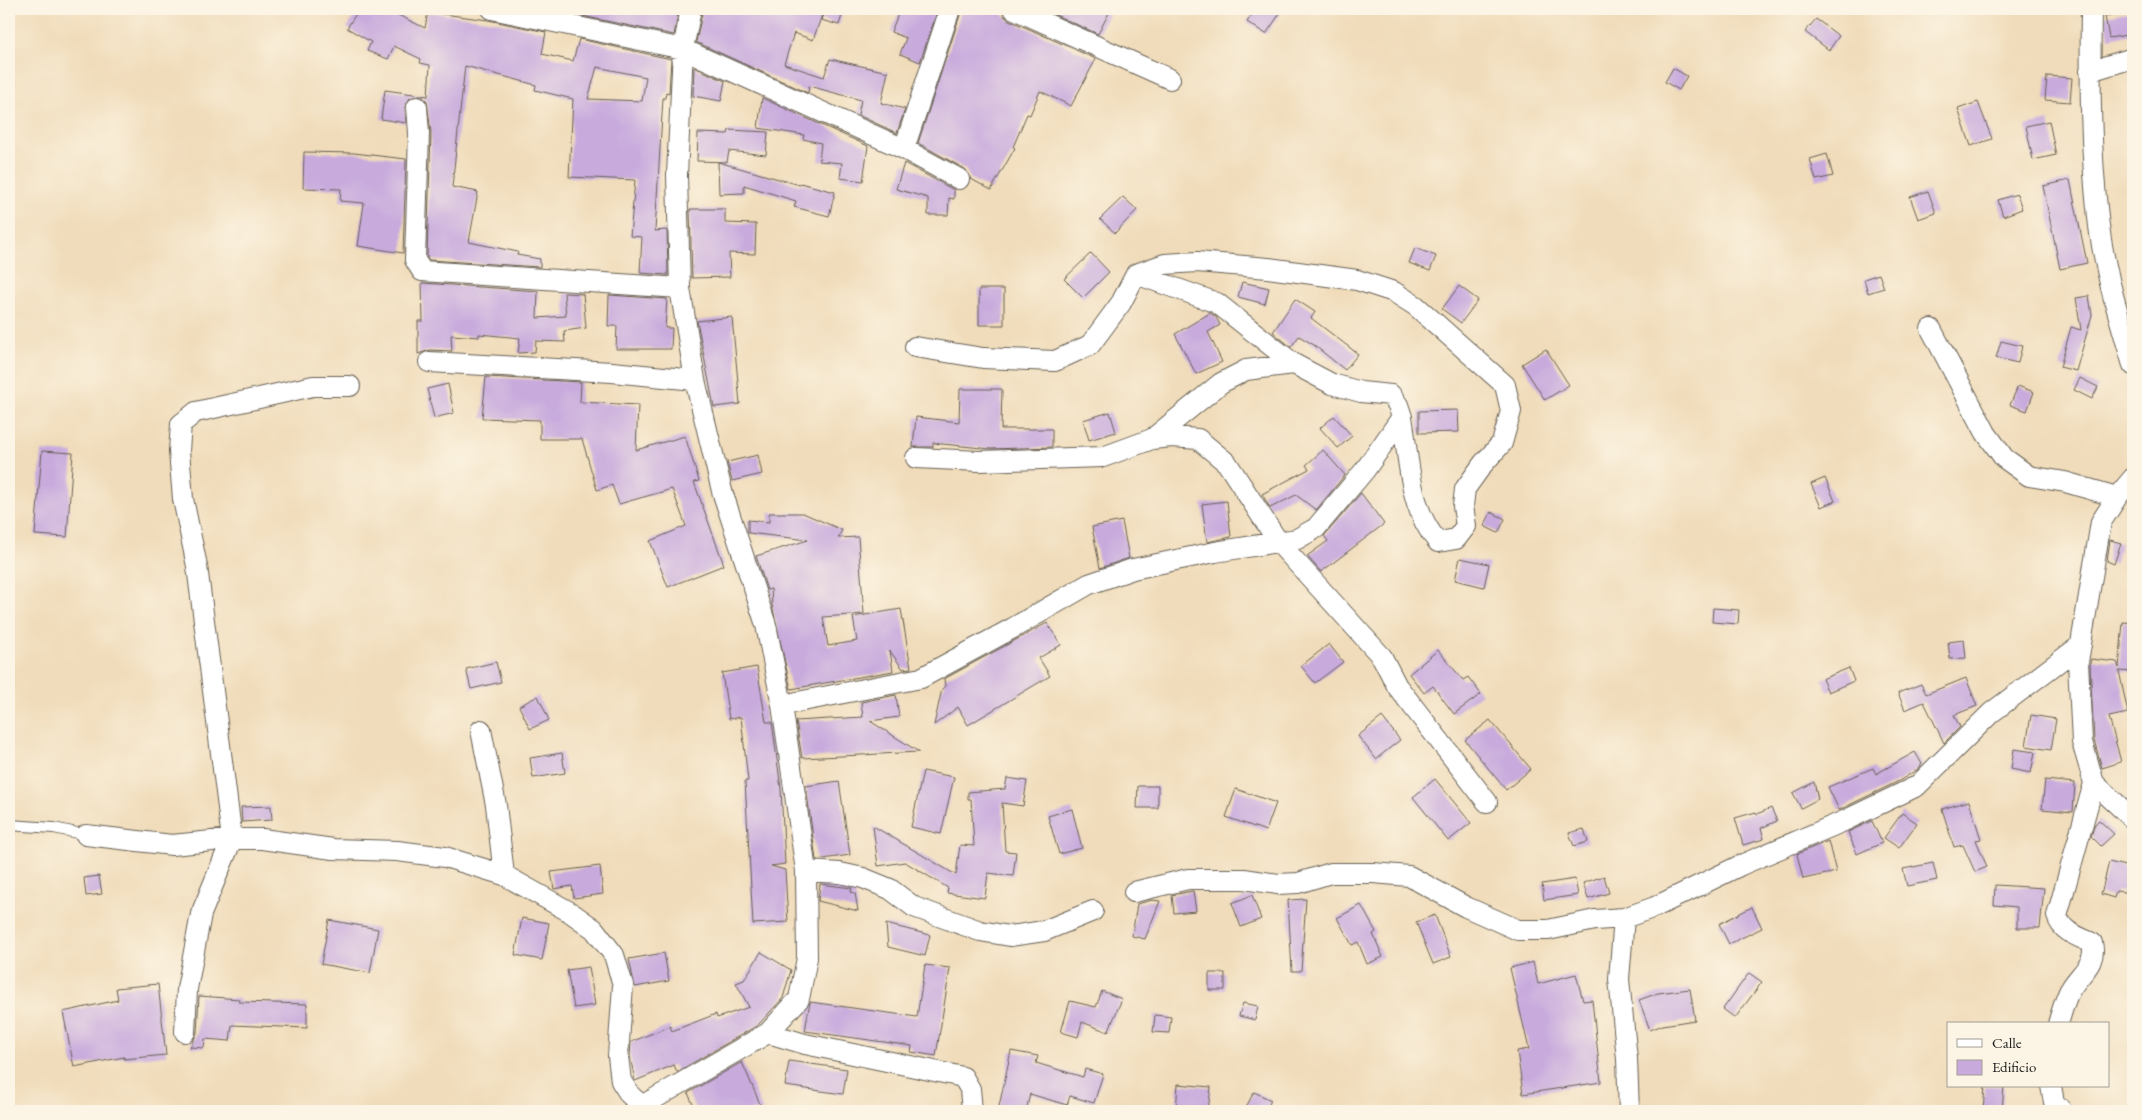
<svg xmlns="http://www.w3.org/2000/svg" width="2142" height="1120" font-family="'EB Garamond',serif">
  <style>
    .building { fill: #c8aadd; fill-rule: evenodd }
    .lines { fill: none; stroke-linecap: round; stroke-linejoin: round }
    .lane-casing { stroke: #665f53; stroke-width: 12 }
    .street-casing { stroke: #665f53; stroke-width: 22 }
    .lane { stroke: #fff; stroke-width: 10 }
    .street { stroke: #fff; stroke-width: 20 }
  </style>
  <rect width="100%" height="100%" fill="#fcf5e5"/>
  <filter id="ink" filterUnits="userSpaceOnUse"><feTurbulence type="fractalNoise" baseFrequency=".02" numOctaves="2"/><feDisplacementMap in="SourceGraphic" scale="10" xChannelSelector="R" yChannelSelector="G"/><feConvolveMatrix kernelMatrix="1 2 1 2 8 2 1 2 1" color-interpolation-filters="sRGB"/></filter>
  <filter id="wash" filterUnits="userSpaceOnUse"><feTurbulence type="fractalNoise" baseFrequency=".0096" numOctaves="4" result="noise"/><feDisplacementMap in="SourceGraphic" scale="20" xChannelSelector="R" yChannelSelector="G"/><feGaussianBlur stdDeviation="1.12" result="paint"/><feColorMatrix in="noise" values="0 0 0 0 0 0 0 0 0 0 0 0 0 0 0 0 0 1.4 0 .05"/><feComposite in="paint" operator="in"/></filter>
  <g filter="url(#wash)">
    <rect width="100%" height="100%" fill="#f0dcba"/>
    <g id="blocks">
      <!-- building -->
      <path class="building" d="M359,9H398L396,14L425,28L428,12L488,20L546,32L542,54L573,61L579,39L671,59L669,93L666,92L665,98H663L655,231L667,230L668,275L640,273L642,237L630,236L635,180L569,177L573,99L535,90L536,85L465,66L452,187L478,192L469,242L518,252L517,255L540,259V267L429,260L427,257L431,133L427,101L422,96L410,98L405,107L406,123L381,119L385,90L428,96L430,65L420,63L421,59L394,46L388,59L367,51L371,42L347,28ZM597,67L646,77L642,101L588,99Z
        M549,9H633L646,11L647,9H679L674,35Z
        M703,9H804L822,15L813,40L794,33L784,64L824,77L830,59L888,72L881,103L905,109L897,133L858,115L861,100L809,86L808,93L696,42Z
        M825,9H844L839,25L821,20Z
        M900,9H938L920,62L900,54L906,38L891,32Z
        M962,9H1002L1004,16L1009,20L1096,59L1071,106L1040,91L1030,115L1027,114L1013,147L1015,148L991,190L971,179L965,169L918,143Z
        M1042,9H1111L1098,34Z
        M1256,9H1283L1266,34L1247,22Z
        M2133,11V34L2109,38L2105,16Z
        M1816,19L1839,36L1829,50L1805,32Z
        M694,67L725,81L721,101L693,96Z
        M1673,68L1687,76L1679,90L1665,82Z
        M2047,76L2072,78L2070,102L2045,100Z
        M762,98L868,146L863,181L840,178L842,163L819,161L821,143L803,139L804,135L758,128Z
        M1978,102L1992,139L1971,146L1958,109Z
        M2049,121L2056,155L2033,160L2026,126Z
        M729,130L768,132L766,155L729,151L727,162L697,161L698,133L728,134Z
        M304,152L354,153L406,159L403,253L358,246L364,203L340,201L341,189L303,188Z
        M1827,154L1833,176L1816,180L1810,159Z
        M718,162L800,185V183L835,192L829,216L794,207L796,201L744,185V193L719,194Z
        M904,163L954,190V199L949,198L948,215H928V198L896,189Z
        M2070,180L2087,263L2060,269L2043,186Z
        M1928,191L1936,213L1918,219L1910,197Z
        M2017,194L2022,209L2003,216L1998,200Z
        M1123,197L1137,210L1115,233L1100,219Z
        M690,209H725V223L756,224L755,254L729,253L730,277L692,278Z
        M1415,248L1436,256L1430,271L1409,263Z
        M1091,253L1109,272L1083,298L1064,279Z
        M1879,274L1884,288L1868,293L1864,279Z
        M1242,282L1269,288L1265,304L1238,297Z
        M422,283L538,291L537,318L566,316L564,293L583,294L586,328L564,331L565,342L536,341L535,352L518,353L520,338L479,334V337L451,335L452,351L430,350L418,354V321H423Z
        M1459,286L1478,300L1461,323L1442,309Z
        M979,289H1004V325H979Z
        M609,295L667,299L665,328H672L671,349H616L617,326H608Z
        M2089,296L2092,315L2076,371L2060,367L2071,327L2081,330L2076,298Z
        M1295,299L1315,312L1311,318L1358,354L1345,370L1314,345L1299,336L1291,347L1273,332Z
        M1210,313L1216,317L1220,325L1208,332L1222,362L1196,374L1175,334Z
        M732,317L740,404L714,407L697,321Z
        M2001,341L2022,346L2018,363L1996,358Z
        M1546,349L1569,385L1545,400L1522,364Z
        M486,377L581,382L580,402L638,405L636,450L685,436L699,481L694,482L724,565L668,587L650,541L686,526L672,489L619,504L612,485L597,490L582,439H540V420L482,418Z
        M2080,378L2098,387L2092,399L2074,390Z
        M448,384L454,413L434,418L427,389Z
        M2018,386L2034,392L2027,411L2010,405Z
        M960,389H1002L1001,429H1052V447L991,449L933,443V447H913L916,417L959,422Z
        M1458,410L1459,432L1419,433V411Z
        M1110,412L1116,432L1089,440L1083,420Z
        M1334,416L1352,436L1338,448L1320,428Z
        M1323,450L1345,475L1316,510L1296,495L1270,508L1262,494L1309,469L1306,465Z
        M42,451L73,453L67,537L35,535Z
        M758,455L762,474L732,481L727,462Z
        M1825,478L1835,501L1821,507L1811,484Z
        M1361,493L1384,524L1321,572L1307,556L1328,541L1324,536Z
        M1227,501L1231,537L1207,542L1202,504Z
        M1491,512L1505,519L1498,533L1484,526Z
        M769,513H803L842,530L838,538L858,537L864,614L823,617L828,646L857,641L853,617L901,609L911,668L903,669L890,651L893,671L791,689L772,605L771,589L767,590L756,556L808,540L748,533V520L769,522Z
        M1122,521L1129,558L1100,568L1092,527Z
        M2110,540L2121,543L2114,564L2107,561Z
        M1460,558L1489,564L1484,587L1455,580Z
        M1713,608L1739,610L1738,624L1712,622Z
        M2123,622L2133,623V672L2119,671L2128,713L2109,717L2121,762L2102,768L2094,740L2090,663L2091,659L2117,662L2119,668Z
        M1047,623L1061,645L1039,658L1050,676L968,725L958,707L934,725L942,689L945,686L944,679Z
        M1964,640L1966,658L1950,659L1948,642Z
        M1329,644L1343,662L1315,683L1301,666Z
        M1438,650L1463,680L1468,677L1481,694L1454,714L1433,686L1424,693L1409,674Z
        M496,662L501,682L471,689L466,669Z
        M757,667L766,722H772L781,789L785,864L771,866L785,870L788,922L753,924L745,781H748L741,717L729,719L722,673Z
        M1849,668L1854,681L1828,692L1822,679Z
        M1966,678L1977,706L1954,715L1960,727L1944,743L1924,702L1905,710L1898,693L1921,684L1926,694Z
        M896,695L899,717L870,721L919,752L802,758L796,721L863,717L861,702Z
        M538,696L549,720L530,729L519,706Z
        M2031,715L2056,719L2051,750L2026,746Z
        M1382,717L1400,740L1376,759L1358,736Z
        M1490,720L1531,769L1506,790L1465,740Z
        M2014,749L2035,752L2031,773L2011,769Z
        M1915,752L1922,764L1918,769L1899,781L1839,810L1828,787L1873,768L1876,774Z
        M562,753L565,773L533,778L530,758Z
        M923,771L954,777L941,834L911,827Z
        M1007,778L1027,781L1023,806L1002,803L1005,851L1016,852L1013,876L988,873L985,898L947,893L948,888L905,862L878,866L873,826L956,875L960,845L974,846L971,799H968V792L1005,789Z
        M1435,779L1471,823L1448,841L1413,797Z
        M2045,780L2075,783L2073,812L2042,809Z
        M839,781L850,855L816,860L806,786Z
        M1814,782L1818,799L1801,808L1793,793Z
        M1138,786H1158V808H1137Z
        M1236,789L1276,803L1266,831L1226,817Z
        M1969,801L1981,839L1976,840L1987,867L1975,872L1963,845L1954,847L1942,809Z
        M271,806L272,820L242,822L241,807Z
        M1771,808L1777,821L1761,828L1764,839L1743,845L1735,818L1756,812L1757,814Z
        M1072,809L1082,848L1059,854L1048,816Z
        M1902,813L1917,823L1899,848L1884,838Z
        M2099,820L2114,834L2101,846L2091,836L2095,824Z
        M1872,821L1882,843L1857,854L1848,832Z
        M1584,829L1588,842L1574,846L1569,833Z
        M1828,841L1836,872L1803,879L1797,854Z
        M2109,862L2133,868V893L2116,891L2114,898L2101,894Z
        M1933,863L1937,880L1907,886L1903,869Z
        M600,866L603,894L574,898L572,886L554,889L551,872Z
        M99,876L102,894L86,896L84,878Z
        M1604,876L1609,893L1588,899L1583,883Z
        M1575,879L1578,895L1544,900L1542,884Z
        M820,884L852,888L851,892L855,893L858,911L818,901Z
        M1995,885L2044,888L2040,928H2017V907L1994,905Z
        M1193,891L1196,911L1174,913L1172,895Z
        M1252,895L1261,919L1241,927L1232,903Z
        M1306,899L1301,971H1292L1288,900Z
        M1152,900L1160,901L1145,939L1132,936L1137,904Z
        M1361,905L1376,932L1373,934L1383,957L1367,964L1358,942L1352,945L1337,918Z
        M1752,907L1762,928L1729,944L1719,924Z
        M1435,915L1451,957L1433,964L1416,922Z
        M522,918L549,923L542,960L515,955Z
        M329,920L378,929L370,973L321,964Z
        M886,924L930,935L925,956L888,947Z
        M761,952L791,970L783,998L758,1025L677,1072L674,1065L635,1081L630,1056L631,1042L670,1026L672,1031L716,1014L717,1018L749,1007L736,983L744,980Z
        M664,953L669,981L635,987L629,959Z
        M1533,962L1538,984L1576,974L1583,1001L1592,1000L1601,1082L1523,1094L1517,1051L1529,1049L1510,968Z
        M925,965L950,968L936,1056L911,1052L912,1046L805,1031L810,1002L917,1017Z
        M589,967L595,1005L574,1008L567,970Z
        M1209,973H1225V990H1209Z
        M1749,973L1762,982L1735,1018L1723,1009Z
        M158,984L166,1055L124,1059V1057L74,1067L63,1012L118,1000L116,988Z
        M1690,989L1695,1020L1663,1025L1650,1030L1639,1000L1658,993Z
        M1102,991L1122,999L1108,1032L1082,1022L1078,1037L1061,1032L1070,1001L1096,1007Z
        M199,996L240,999L239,1002L307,1004V1028L232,1025L230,1041L205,1039L204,1048L190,1047L197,1033Z
        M1243,1003L1258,1006L1255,1020L1239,1016Z
        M1155,1015L1171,1017L1169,1033L1153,1032Z
        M1011,1051L1038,1056L1036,1063L1083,1077L1085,1069L1103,1074L1094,1103L1070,1096L1067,1105L1030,1094L1026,1111H998Z
        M789,1061L847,1069L843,1094L785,1086Z
        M742,1062L763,1111H696L688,1093Z
        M1178,1084L1211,1087L1208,1111H1176Z
        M1985,1086H2004L2002,1111H1983Z
        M1254,1092L1271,1100L1266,1111H1244Z"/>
    </g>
  </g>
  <g filter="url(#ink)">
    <use href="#blocks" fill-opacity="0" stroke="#665f53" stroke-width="1"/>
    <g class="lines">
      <defs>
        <path id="lane" d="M9,825L54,828L86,835"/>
        <path id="street" d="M492,9L683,49L904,149L959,179
          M1014,9L1170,79
          M2091,9C2090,79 2090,148 2098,217C2103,267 2119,317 2133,365
          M2090,71L2133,58
          M417,107L419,133L415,260L422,271L680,288
          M904,149L950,9
          M1931,329L1986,433L2004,458L2029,476L2065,482L2117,497
          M915,347L983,358L1055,361L1090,345L1121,303L1136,274L1165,264L1197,262L1268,268L1357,280L1394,292L1416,306L1505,385L1511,411L1502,443L1483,464L1465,489L1463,506L1466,526L1456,539L1438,542C1409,509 1409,459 1402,417L1398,405L1391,395L1361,392L1332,384L1294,364L1217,303L1136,274
          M429,362L612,372L695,380
          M1152,439L1221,383L1246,370L1294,364
          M916,458L980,461L1103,457L1152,439L1172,437L1198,439L1227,463L1279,543L1382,657L1397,686L1487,802
          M2133,478L2117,497L2101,522L2078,662L2082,742L2094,783L2133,819
          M782,705L921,678L1013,628L1089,584L1133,569L1215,552L1297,539L1316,528L1365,470L1402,417
          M481,730L496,805L504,875
          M86,835L172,845L232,839H262L333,849L397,851L445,857L504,875L570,912L594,929L614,955L623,985L618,1056L621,1081L630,1095L642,1106
          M806,871L840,873L863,878L890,889L914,907L980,931L1010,936L1044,931L1093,911
          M1134,892L1188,879H1244L1278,884L1298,883L1331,873H1373L1409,876L1466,907L1518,930H1548L1595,920L1624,918
          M2058,1024C2061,1014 2064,1003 2068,994C2076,975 2098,966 2092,943C2077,936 2062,932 2057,916L2094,783
          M185,1032L187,989L201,914L232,839L197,566L183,499L179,451L181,424L196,412L313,386H350
          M768,1033L805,1044L963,1077L970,1089L972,1111
          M2051,1086L2054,1102L2062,1111
          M633,1111L768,1033L799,999L807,958L806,871L782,705L766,625L722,491L695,380L680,288L677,175L683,49L691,9
          M1629,1111L1627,1059L1619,979L1624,918L1655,907L1741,865L1844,821L1917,786L1991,713L2081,645"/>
      </defs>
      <!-- lane casing -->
      <use href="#lane" class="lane-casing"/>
      <!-- street casing -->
      <use href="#street" class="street-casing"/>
      <!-- lane -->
      <use href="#lane" class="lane"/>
      <!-- street -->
      <use href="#street" class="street"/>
    </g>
  </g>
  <!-- margin -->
  <rect width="2142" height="1120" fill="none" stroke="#fcf5e5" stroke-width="30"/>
  <!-- legend -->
  <rect x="1947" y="1022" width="162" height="65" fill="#fcf5e5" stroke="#a29e95"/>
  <rect x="1957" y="1039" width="25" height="8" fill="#ffffff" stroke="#a29e95"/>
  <text x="1992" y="1048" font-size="15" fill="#1c1c1c">Calle</text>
  <rect x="1957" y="1060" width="25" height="15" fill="#c8aadd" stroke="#a29e95"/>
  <text x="1992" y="1072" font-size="15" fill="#1c1c1c">Edificio</text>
</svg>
